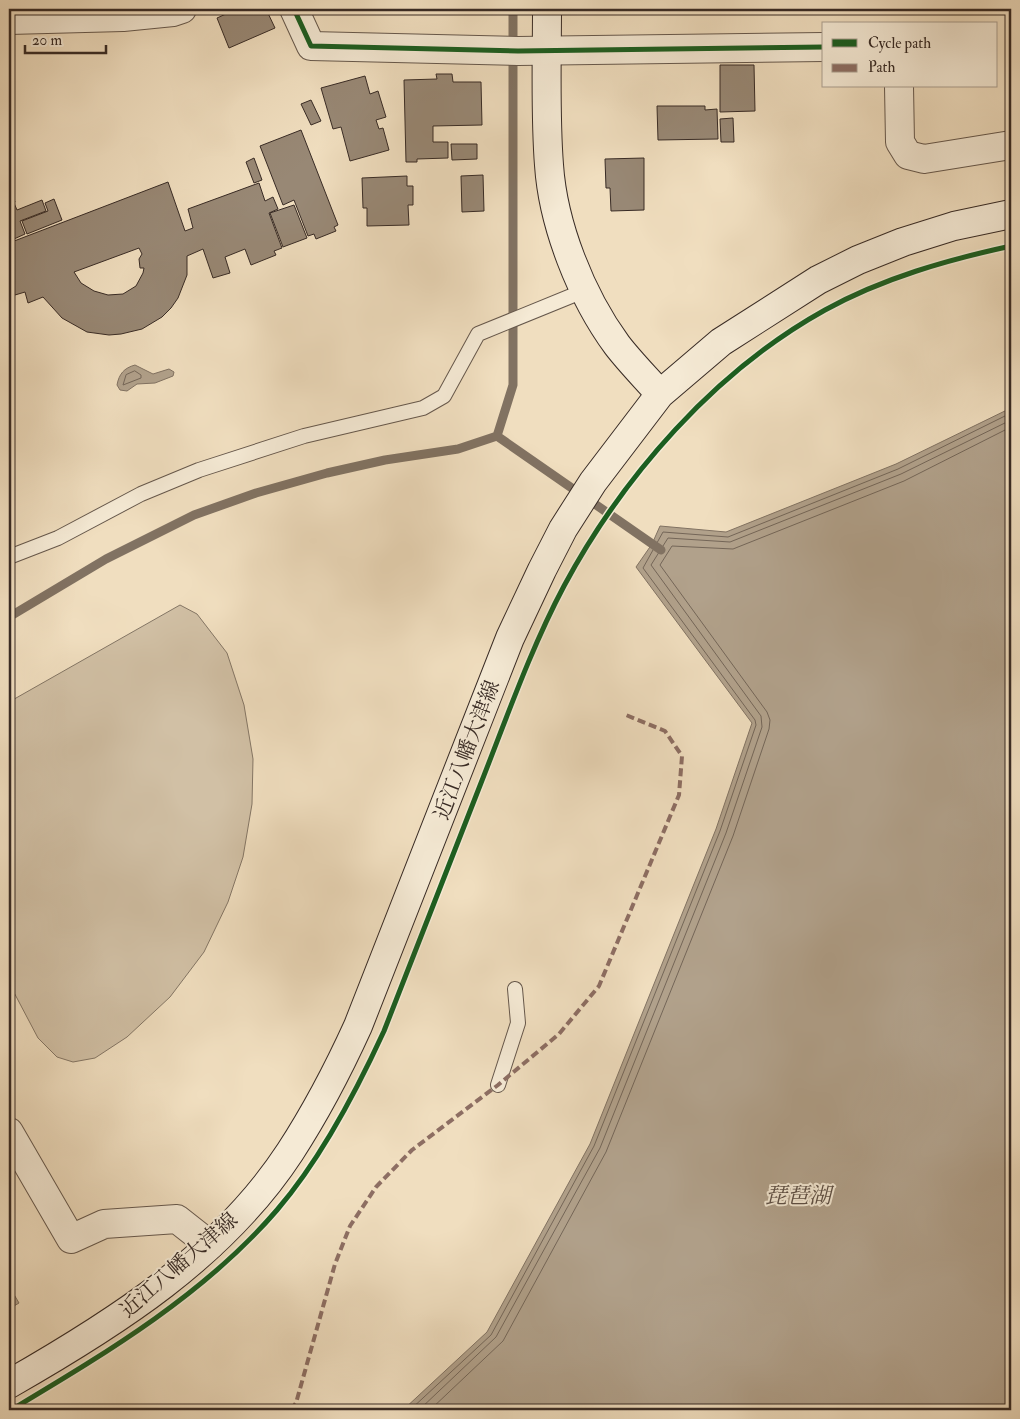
<svg xmlns="http://www.w3.org/2000/svg" width="1020" height="1419" font-family="'IM FELL Double Pica','Noto Serif JP',serif">
  <style>
    .green { fill: #d1c0a5; stroke: #847665 }
    .water { fill: #b1a18b; stroke: #817262 }
    .lines { fill: none; stroke-linecap: round; stroke-linejoin: round }
    .shore { stroke: #746658; stroke-width: 1 }
    .stream { stroke: #817262; stroke-width: 9 }
    .building { fill: #988875; stroke: #382b25; fill-rule: evenodd }
    .lane-casing { stroke: #66584c; stroke-width: 16 }
    .street-casing { stroke: #66584c; stroke-width: 30 }
    .secondary-casing { stroke: #382b25; stroke-width: 30 }
    .lane { stroke: #f5ead5; stroke-width: 14 }
    .street { stroke: #f5ead5; stroke-width: 28 }
    .secondary { stroke: #f5ead5; stroke-width: 28 }
    .quiet { stroke: #8d6e63; stroke-width: 4; stroke-dasharray: 8 4; stroke-linecap: butt }
    .cycleway-casing { stroke: #f5ead5; stroke-width: 8 }
    .cycleway { stroke: #1b5e20; stroke-width: 5 }
    .labels { text-anchor: middle; dominant-baseline: central; stroke-width: 4; stroke-linejoin: round; paint-order: stroke }
    .street-label { font-size: 21px; fill: #382b25; stroke: #f5ead5 }
    .water-label { font-size: 22px; font-style: italic; fill: #5c4e44; stroke: #f5ead5 }
  </style>
  <rect width="100%" height="100%" fill="#f0debf"/>
  <filter id="stains"><feTurbulence type="fractalNoise" baseFrequency=".004" numOctaves="4"/><feColorMatrix values="0 0 0 0 .2 0 0 0 0 .09 0 0 0 0 .02 0 0 0 .5 -.17"/></filter>
  <radialGradient id="worn" r=".72"><stop offset=".6" stop-color="#630" stop-opacity="0"/><stop offset="1" stop-color="#630" stop-opacity=".3"/></radialGradient>
  <!-- green -->
  <path class="green" d="M180,605L197,614L227,653L244,705L253,759L252,804L243,857L228,902L204,952L170,997L127,1037L95,1058L73,1062L57,1057L38,1038L9,983V702Z"/>
  <!-- water -->
  <path class="water" d="M135,365L153,374L169,369L174,372L173,376L155,383L137,384L127,391L120,390L117,385C119,374 124,368 135,365Z
    M1011,408V1410H403L487,1332L590,1144L716,829L752,723L636,567L652,544L660,526L726,532L896,464Z
    M9,1286L19,1303L9,1309Z"/>
  <g class="lines">
    <!-- shore -->
    <path class="shore" d="M135,371L141,375V378L123,385L126,375Z
      M410,1410L491,1335L594,1146L720,831L756,725L755,720L643,568L663,532L728,537L898,469L1011,413
      M419,1410L496,1337L600,1148L726,833L762,727L761,716L651,565L668,538L730,542L901,474L1011,420
      M430,1410L503,1341L606,1152L733,836L769,729L770,720L767,712L660,565L672,546L733,549L904,481L1011,427"/>
    <!-- stream -->
    <path class="stream" d="M497,436L661,550
      M497,436L513,385V9
      M9,617L106,559L194,515L256,493L327,473L385,460L458,449L497,436"/>
  </g>
  <!-- building -->
  <path class="building" d="M237,9H266L275,28L229,48L217,18Z
    M720,65H754L755,111L720,112Z
    M436,74H452L453,82H481L482,125L433,126V142H448V158L417,159V162H406L404,80L437,79Z
    M365,76L370,94L378,91L386,117L376,120L379,129L383,128L389,150L350,161L341,127L333,129L321,88Z
    M311,100L321,121L311,125L301,104Z
    M657,106H705V110L717,109L718,139L658,140Z
    M733,118L734,142H721L720,119Z
    M301,130L338,225L334,227L336,231L316,239L314,234L308,236L294,200L283,205L260,146Z
    M451,144H477V159L452,160Z
    M254,158L262,180L254,183L246,162Z
    M644,158V210L611,211L610,188H606L605,159Z
    M483,175L484,211L462,212L461,176Z
    M407,176V186H413V205H408L409,225L367,226V208H363L362,178Z
    M168,182L185,231L193,228L188,209L259,183L265,201L273,197L278,209L269,213L282,248L274,251L276,255L251,265L245,249L225,257L230,273L213,278L203,249L187,256V275L178,298L171,308L162,317L142,329L121,334L109,335L87,332L62,318L43,297L28,303L25,292L15,295L9,278V243ZM139,248L142,254L139,259L140,268H144L143,273L136,286L123,294L108,295L94,291L81,283L74,272Z
    M9,184L15,202L9,204Z
    M54,199L62,220L27,234L22,221L48,211L45,203Z
    M42,200L46,211L20,221L25,234L14,239L9,227V205L14,203L17,210Z
    M294,205L307,238L283,247L270,213Z"/>
  <g class="lines">
    <defs>
      <path id="lane" d="M9,557L58,538L141,494L199,470L304,436L423,408L444,396L478,334L586,290
        M498,1085L518,1023L515,989"/>
      <path id="street" d="M294,9L311,46L518,51L824,47
        M9,20L123,17L173,12L182,9
        M899,86L900,142L908,155L924,159L1011,145
        M9,1132L71,1239L104,1224L177,1219L210,1245"/>
      <path id="secondary" d="M547,9C547,60 545,114 549,165C553,225 581,296 617,345C630,362 646,378 660,394
        M9,1384C114,1324 222,1256 290,1152C316,1112 338,1070 358,1026L510,638L542,570L563,529L593,482L660,394L721,342L818,280L858,260L903,242L954,226L1011,214"/>
    </defs>
    <!-- lane casing -->
    <use href="#lane" class="lane-casing"/>
    <!-- street casing -->
    <use href="#street" class="street-casing"/>
    <!-- secondary casing -->
    <use href="#secondary" class="secondary-casing"/>
    <!-- lane -->
    <use href="#lane" class="lane"/>
    <!-- street -->
    <use href="#street" class="street"/>
    <!-- secondary -->
    <use href="#secondary" class="secondary"/>
    <!-- quiet -->
    <path class="quiet" d="M291,1410L296,1403L335,1264L350,1226L376,1187L412,1150L498,1085L559,1034L599,986L679,795L682,756L665,731L626,715"/>
    <defs>
      <path id="cycleway" d="M294,9L311,46L518,51L824,47
        M11,1410C106,1353 204,1295 277,1210C321,1159 356,1092 384,1031C416,948 449,866 481,783C507,717 531,648 564,586C623,476 715,371 825,310C883,278 947,260 1011,246"/>
    </defs>
    <!-- cycleway casing -->
    <use href="#cycleway" class="cycleway-casing"/>
    <!-- cycleway -->
    <use href="#cycleway" class="cycleway"/>
  </g>
  <g class="labels">
    <!-- street labels -->
    <g class="street-label">
      <text transform="translate(467 750) rotate(-69)">近江八幡大津線</text>
      <text transform="translate(179 1265) rotate(-41)">近江八幡大津線</text>
    </g>
    <!-- water labels -->
    <g class="water-label">
      <text x="798" y="1196">琵琶湖</text>
    </g>
  </g>
  <!-- margin -->
  <rect width="1020" height="1419" fill="none" stroke="#f0debf" stroke-width="30"/>
  <rect x="10" y="10" width="1000" height="1399" fill="none" stroke="#382b25" stroke-width="2.5"/>
  <rect x="15" y="15" width="990" height="1389" fill="none" stroke="#382b25"/>
  <!-- legend -->
  <rect x="822" y="22" width="175" height="65" fill="#f5ead5" stroke="#a99e8f"/>
  <rect x="832" y="39" width="25" height="8" fill="#1b5e20" stroke="#a99e8f"/>
  <text x="868" y="48" font-size="15" fill="#382b25">Cycle path</text>
  <rect x="832" y="64" width="25" height="8" fill="#8d6e63" stroke="#a99e8f"/>
  <text x="868" y="72" font-size="15" fill="#382b25">Path</text>
  <!-- scale -->
  <path d="M25 45v8h81v-8" fill="none" stroke="#382b25" stroke-width="2.5"/>
  <text x="32" y="45" font-size="15" fill="#382b25" stroke="#f5ead5" stroke-width="4" paint-order="stroke">20 m</text>
  <rect width="100%" height="100%" filter="url(#stains)"/>
  <rect width="100%" height="100%" fill="url(#worn)"/>
</svg>
